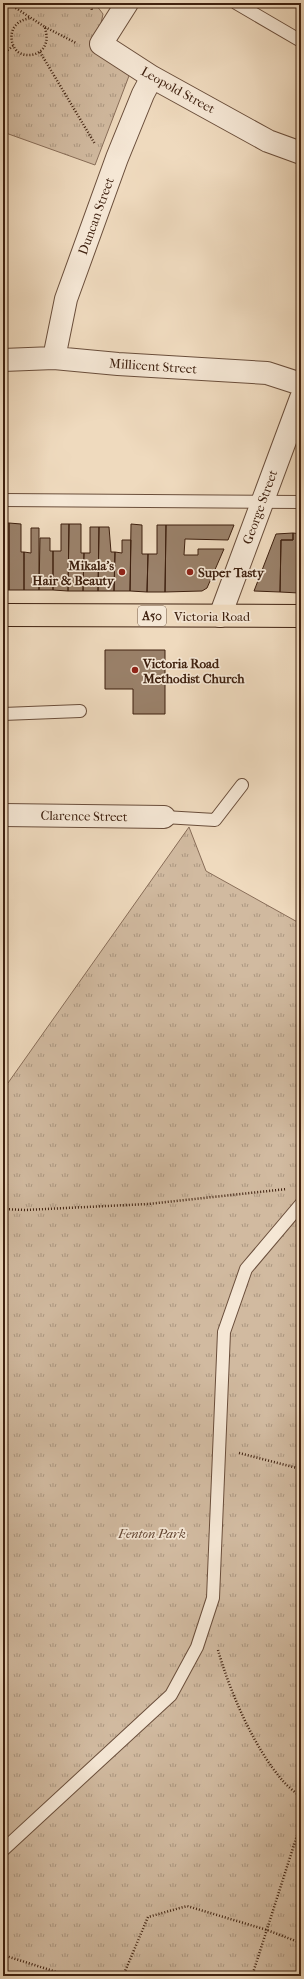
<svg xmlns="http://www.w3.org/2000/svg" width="304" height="1979" font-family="'IM FELL French Canon',serif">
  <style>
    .grass { fill: url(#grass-tufts); stroke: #886d58 }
    .building { fill: #9a816a; stroke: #3e200f }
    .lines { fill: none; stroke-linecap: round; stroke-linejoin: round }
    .service-casing { stroke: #6a4e3b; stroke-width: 14 }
    .minor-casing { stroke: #6a4e3b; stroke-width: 24 }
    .primary-casing { stroke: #3e200f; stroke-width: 24 }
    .path { stroke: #3e200f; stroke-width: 2.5; stroke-dasharray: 1 2; stroke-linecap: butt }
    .service { stroke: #f5e7d5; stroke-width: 12 }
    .minor { stroke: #f5e7d5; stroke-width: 22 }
    .primary { stroke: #efdabe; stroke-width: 22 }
    .poi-dot { fill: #8f2418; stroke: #f5e7d5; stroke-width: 1.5 }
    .labels { text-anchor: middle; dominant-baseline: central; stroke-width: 3.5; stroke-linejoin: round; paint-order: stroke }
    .shield { fill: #f5e7d5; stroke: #755c4a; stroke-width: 1 }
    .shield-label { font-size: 12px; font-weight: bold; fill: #3e200f }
    .street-label { font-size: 13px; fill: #3e200f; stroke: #f5e7d5 }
    .poi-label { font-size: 13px; font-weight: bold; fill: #3e200f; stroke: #f5e7d5; text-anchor: start }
    .park-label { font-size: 13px; font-style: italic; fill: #634633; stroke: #f5e7d5 }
  </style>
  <defs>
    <pattern id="grass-tufts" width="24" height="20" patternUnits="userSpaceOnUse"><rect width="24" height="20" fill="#d1baa0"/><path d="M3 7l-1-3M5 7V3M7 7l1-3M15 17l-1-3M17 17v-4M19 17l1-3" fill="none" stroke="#ab9781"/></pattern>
  </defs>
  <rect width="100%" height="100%" fill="#efdabe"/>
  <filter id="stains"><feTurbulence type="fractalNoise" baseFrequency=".005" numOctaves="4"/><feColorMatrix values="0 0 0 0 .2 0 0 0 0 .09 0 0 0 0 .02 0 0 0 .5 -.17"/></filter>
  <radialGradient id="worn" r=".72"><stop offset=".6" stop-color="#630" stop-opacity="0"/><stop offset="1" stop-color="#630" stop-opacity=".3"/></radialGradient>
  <!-- grass -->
  <path class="grass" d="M3,3H98L97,6L103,14L97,42L132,68L95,165L3,132Z
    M189,827L206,871L301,924V1976H3V1090Z"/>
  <!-- building -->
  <path class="building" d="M3,523H9V590H3Z
    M9,523L21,524V552H24V590H9Z
    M61,524H69L68,591L53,590V551H61Z
    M69,524H81V553H84L83,591H68Z
    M131,524L142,525V554H148L147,592L130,591Z
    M157,525H166L165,592H147L148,554H157Z
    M166,525H234L228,540L185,539L184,555H198V549H224L207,588L202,591L165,592Z
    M90,527H99L98,591H83L84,553H90Z
    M99,527H109L111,552H115L114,591H98Z
    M31,528H39V590H24V552L31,553Z
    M293,533L301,534L299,593L280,592L281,540H293Z
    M293,533V540H281L280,592L254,591L276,534Z
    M40,538H50V551H53V590H39Z
    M122,540H131L130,591H114L115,552L122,553Z
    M300,540L301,593H299Z
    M105,650H165V714H133V689H105Z"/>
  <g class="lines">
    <defs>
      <path id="service" d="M236,3L301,41
        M3,500L301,502
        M3,714L80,711
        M164,817L215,820L242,785
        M3,1850L171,1695L197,1647L213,1598L224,1332L246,1269L301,1204"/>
      <path id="minor" d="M127,3L101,44L152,77L268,141L301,153
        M54,358L66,299L117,158L143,94L152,77
        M3,360L54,358L118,364L267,373L301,384
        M220,616L301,398
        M3,815L164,817"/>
      <path id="primary" d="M3,615L301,616"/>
    </defs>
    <!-- service casing -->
    <use href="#service" class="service-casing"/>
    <!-- minor casing -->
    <use href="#minor" class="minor-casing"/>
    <!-- primary casing -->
    <use href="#primary" class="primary-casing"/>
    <!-- path -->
    <path class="path" d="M8,3L45,27C46,33 48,39 45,45C41,55 27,58 18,52C10,45 9,31 17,24C21,20 26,19 31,18
      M90,3L92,10
      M45,27L76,43
      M40,52L95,144
      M3,54L13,46
      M3,1209L25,1210L148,1204L287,1189
      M239,1453L301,1469
      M218,1650C230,1692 254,1748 283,1781C288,1787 295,1792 301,1797
      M3,1955L69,1976
      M123,1976L148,1917L187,1906L267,1930L301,1943
      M252,1976L301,1823"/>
    <!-- service -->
    <use href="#service" class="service"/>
    <!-- minor -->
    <use href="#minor" class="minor"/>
    <!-- primary -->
    <use href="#primary" class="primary"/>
  </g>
  <!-- markers -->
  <g class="poi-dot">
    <circle cx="122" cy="572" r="4"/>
    <circle cx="190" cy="572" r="4"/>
    <circle cx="135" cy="670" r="4"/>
  </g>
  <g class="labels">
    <!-- shield labels -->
    <rect class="shield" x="138" y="606" width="28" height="20" rx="3"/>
    <g class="shield-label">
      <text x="152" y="616">A50</text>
    </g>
    <!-- street labels -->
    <g class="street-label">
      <text transform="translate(178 90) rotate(29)">Leopold Street</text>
      <text transform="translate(96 216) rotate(-70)">Duncan Street</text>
      <text transform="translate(153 366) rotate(4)">Millicent Street</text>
      <text transform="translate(260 507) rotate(-70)">George Street</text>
      <text x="212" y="616">Victoria Road</text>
      <text transform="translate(84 816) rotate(1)">Clarence Street</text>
    </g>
    <!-- poi labels -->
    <g class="poi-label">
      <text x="114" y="565" text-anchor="end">Mikala's<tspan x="114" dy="15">Hair &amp; Beauty</tspan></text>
      <text x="198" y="572">Super Tasty</text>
      <text x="143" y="663">Victoria Road<tspan x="143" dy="15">Methodist Church</tspan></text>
    </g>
    <!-- park labels -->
    <g class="park-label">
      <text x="152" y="1533">Fenton Park</text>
    </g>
  </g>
  <!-- margin -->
  <rect width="304" height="1979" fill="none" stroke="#efdabe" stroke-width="16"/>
  <rect x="4" y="4" width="296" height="1971" fill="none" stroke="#3e200f" stroke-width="2"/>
  <rect x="8" y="8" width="288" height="1963" fill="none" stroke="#3e200f"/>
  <rect width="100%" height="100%" filter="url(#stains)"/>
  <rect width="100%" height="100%" fill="url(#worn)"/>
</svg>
